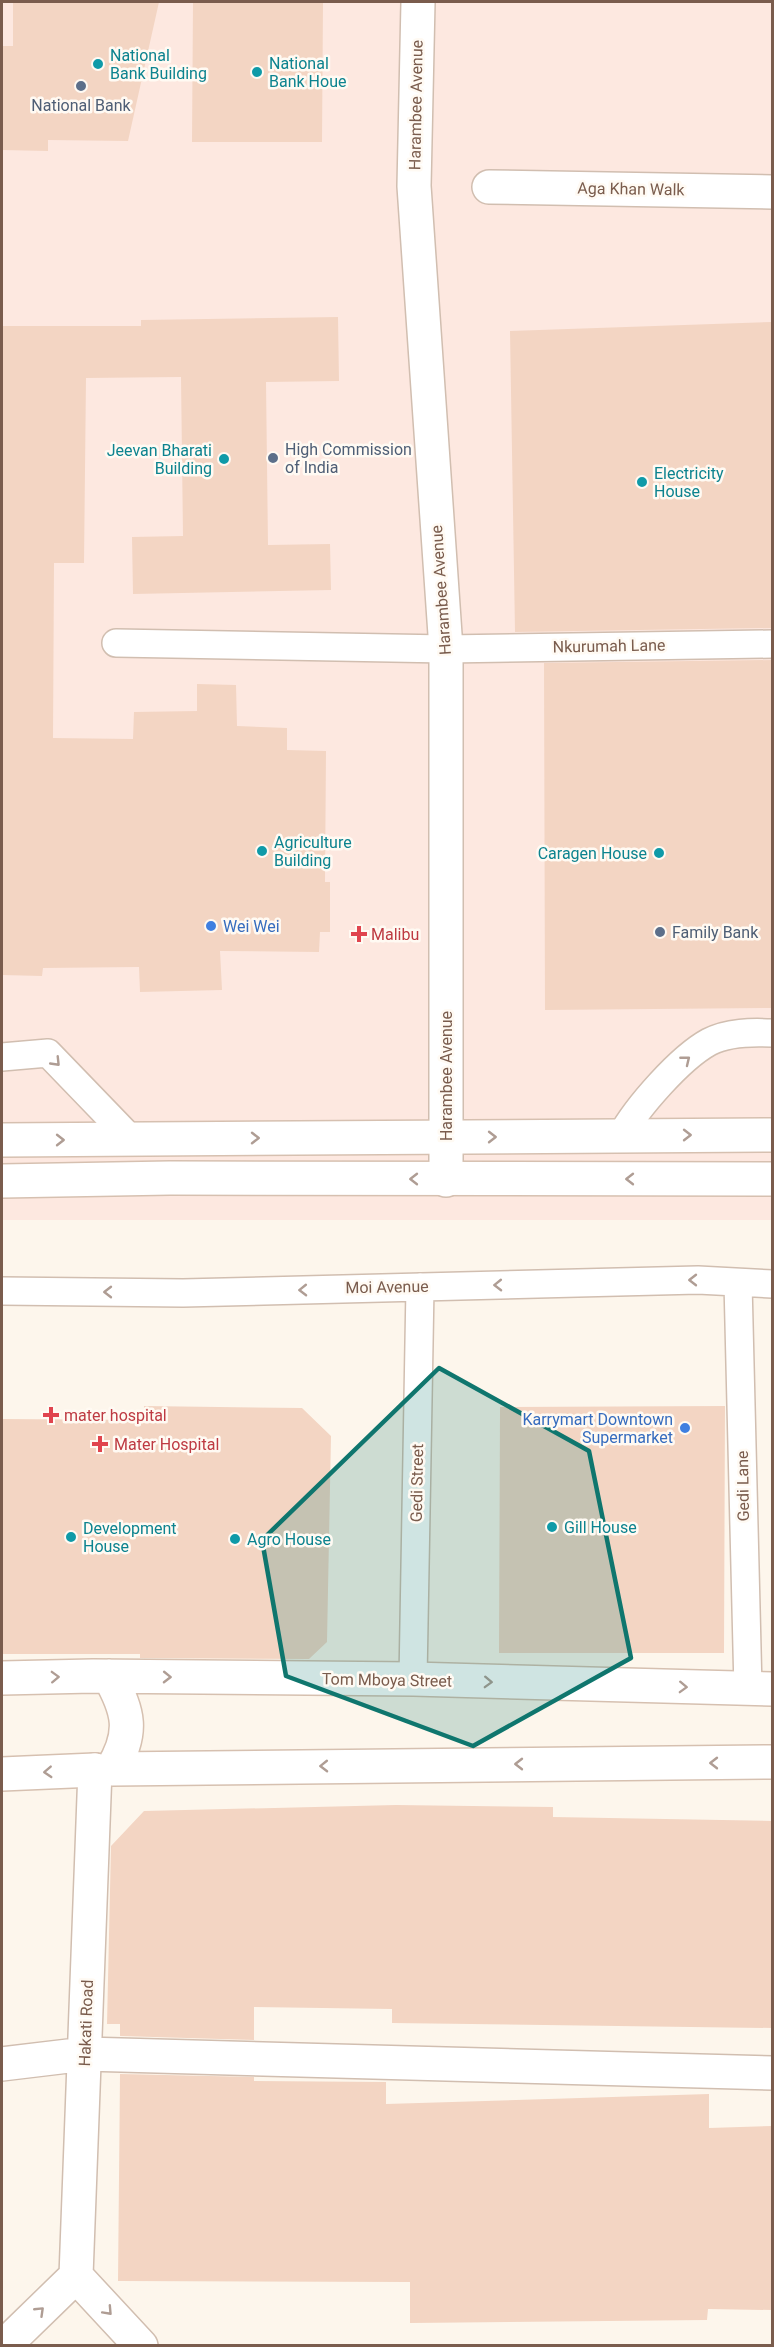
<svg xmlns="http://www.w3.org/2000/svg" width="774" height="2347" font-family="Roboto,sans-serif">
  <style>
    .commercial { fill: #fde8e0 }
    .building { fill: #f3d5c3 }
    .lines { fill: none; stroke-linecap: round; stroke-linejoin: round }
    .service-casing { stroke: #d1beb0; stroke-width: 30 }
    .pedestrian-casing { stroke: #d1beb0; stroke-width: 36 }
    .minor-casing { stroke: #d1beb0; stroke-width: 36 }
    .tertiary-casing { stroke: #d1beb0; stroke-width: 36 }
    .secondary-casing { stroke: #d6c0b0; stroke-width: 36 }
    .service { stroke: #fff; stroke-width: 27 }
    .pedestrian { stroke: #fff; stroke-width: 33 }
    .minor { stroke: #fff; stroke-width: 33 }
    .tertiary { stroke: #fff; stroke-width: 33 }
    .secondary { stroke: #fff; stroke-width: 33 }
    .oneway { stroke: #af9d94 }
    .marked { fill: #0f766e; fill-opacity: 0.2; stroke: #0f766e; stroke-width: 4.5; stroke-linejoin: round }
    .culture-dot { fill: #0f9aa8; stroke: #fffaf3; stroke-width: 2 }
    .service-dot { fill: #5c6f8a; stroke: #fffaf3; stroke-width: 2 }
    .shop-dot { fill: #3f7fe0; stroke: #fffaf3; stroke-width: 2 }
    .health-dot { fill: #e0444e; stroke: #fffaf3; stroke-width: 2 }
    .labels { text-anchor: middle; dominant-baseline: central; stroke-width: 5; stroke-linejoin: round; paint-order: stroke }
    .culture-label { font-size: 16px; fill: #0d838f; stroke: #fffaf3; text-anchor: start }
    .service-label { font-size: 16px; fill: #4e5e75; stroke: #fffaf3; text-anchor: start }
    .street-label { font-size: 16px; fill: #7a5c4d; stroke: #fffaf3 }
    .shop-label { font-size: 16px; fill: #366cbe; stroke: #fffaf3; text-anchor: start }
    .health-label { font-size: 16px; fill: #be3a42; stroke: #fffaf3; text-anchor: start }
  </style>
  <rect width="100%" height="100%" fill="#fdf6ec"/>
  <!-- commercial -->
  <path class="commercial" d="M2,2H772V1220H2Z"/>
  <!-- building -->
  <path class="building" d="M13,2H159L128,141L48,140V151L2,150V46H13Z
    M193,2H323L322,142H192Z
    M338,317L339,381L266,382L268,545L330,544L331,590L133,594L132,537L183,536L181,377L86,378L84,563H54L53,738L133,739L134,712L197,711V684L236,685L237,726L287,728V750L326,751L325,882H330V932H320L319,952L220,951L222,990L140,992L139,967L43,968L42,976L2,975V326H141V320Z
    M772,322V628L515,632L510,331Z
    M772,660V1008L545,1010L544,663Z
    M144,1406L302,1408L331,1436L327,1642L309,1659L140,1658V1654H2V1419L144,1420Z
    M725,1406L724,1653H499L500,1407Z
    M396,1805L553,1807V1817L772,1821V2028L392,2023V2009L254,2007V2040L120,2036V2024H107L111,1846L144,1811Z
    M120,2074L254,2077V2081L386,2082V2104L709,2094V2128L772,2126V2310L708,2309L707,2320L410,2323V2282L118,2281Z"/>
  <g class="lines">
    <defs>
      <path id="service" d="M116,643L446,649L772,644
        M2,1057L48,1053L131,1139
        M621,1136C637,1107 680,1058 709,1042C728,1032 752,1032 772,1033
        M738,1283L748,1689
        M2,1291L183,1293L698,1280L772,1284
        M413,1679L420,1287"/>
      <path id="pedestrian" d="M489,187L772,192"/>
      <path id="minor" d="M2,2064L85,2054L772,2073
        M76,2276L95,1770
        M76,2276L141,2346
        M4,2346L76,2276"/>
      <path id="tertiary" d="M418,2L414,186L446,649V1180"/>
      <path id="secondary" d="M2,1140L772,1135
        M2,1181L170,1178L772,1179
        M109,1676C129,1711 134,1733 112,1769
        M2,1678L93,1676L413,1679L772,1689
        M112,1769L772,1762
        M2,1774L95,1770"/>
    </defs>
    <!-- service casing -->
    <use href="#service" class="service-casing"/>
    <!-- pedestrian casing -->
    <use href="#pedestrian" class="pedestrian-casing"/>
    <!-- minor casing -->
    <use href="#minor" class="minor-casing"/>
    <!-- tertiary casing -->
    <use href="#tertiary" class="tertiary-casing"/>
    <!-- secondary casing -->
    <use href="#secondary" class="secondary-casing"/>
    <!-- service -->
    <use href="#service" class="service"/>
    <!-- pedestrian -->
    <use href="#pedestrian" class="pedestrian"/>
    <!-- minor -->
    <use href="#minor" class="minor"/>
    <!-- tertiary -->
    <use href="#tertiary" class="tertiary"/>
    <!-- secondary -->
    <use href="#secondary" class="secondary"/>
  </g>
  <!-- one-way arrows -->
  <defs><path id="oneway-chevron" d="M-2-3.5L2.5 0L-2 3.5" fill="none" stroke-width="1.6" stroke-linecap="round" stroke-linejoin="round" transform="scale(1.5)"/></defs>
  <g class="oneway">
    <use href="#oneway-chevron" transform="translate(686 1060) rotate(-39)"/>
    <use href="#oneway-chevron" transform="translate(56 1062) rotate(46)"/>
    <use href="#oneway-chevron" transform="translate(687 1135)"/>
    <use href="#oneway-chevron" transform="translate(492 1137)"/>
    <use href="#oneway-chevron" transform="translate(255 1138)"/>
    <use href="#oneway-chevron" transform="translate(60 1140)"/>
    <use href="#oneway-chevron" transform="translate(414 1179) rotate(-180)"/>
    <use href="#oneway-chevron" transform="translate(630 1179) rotate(180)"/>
    <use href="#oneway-chevron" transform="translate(693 1280) rotate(-180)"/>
    <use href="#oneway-chevron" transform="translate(498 1285) rotate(179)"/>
    <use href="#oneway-chevron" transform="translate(303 1290) rotate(179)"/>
    <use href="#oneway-chevron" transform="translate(108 1292) rotate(-180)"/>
    <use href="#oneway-chevron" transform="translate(55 1677) rotate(-2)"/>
    <use href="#oneway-chevron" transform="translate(167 1677) rotate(1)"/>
    <use href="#oneway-chevron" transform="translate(488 1682) rotate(2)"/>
    <use href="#oneway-chevron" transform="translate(683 1687) rotate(2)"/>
    <use href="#oneway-chevron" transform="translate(714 1763) rotate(180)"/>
    <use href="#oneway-chevron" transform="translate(519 1764) rotate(180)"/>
    <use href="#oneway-chevron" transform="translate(324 1766) rotate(179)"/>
    <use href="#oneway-chevron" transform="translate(48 1772) rotate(177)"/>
    <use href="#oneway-chevron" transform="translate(40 2311) rotate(-44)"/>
    <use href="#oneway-chevron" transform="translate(108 2311) rotate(47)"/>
  </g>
  <!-- marked area -->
  <path class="marked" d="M439,1368L589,1451L631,1658L473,1746L286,1676L262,1540Z"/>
  <!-- markers -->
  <g class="culture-dot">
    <circle cx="98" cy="64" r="6"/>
    <circle cx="257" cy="72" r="6"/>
    <circle cx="224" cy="459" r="6"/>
    <circle cx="642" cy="482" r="6"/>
    <circle cx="262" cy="851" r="6"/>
    <circle cx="659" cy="853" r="6"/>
    <circle cx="552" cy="1527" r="6"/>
    <circle cx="71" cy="1537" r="6"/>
    <circle cx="235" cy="1539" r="6"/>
  </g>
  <g class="service-dot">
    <circle cx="81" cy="86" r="6"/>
    <circle cx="273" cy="458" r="6"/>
    <circle cx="660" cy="932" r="6"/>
  </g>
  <g class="shop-dot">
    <circle cx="211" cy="926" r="6"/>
    <circle cx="685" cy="1428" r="6"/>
  </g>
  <g class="health-dot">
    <path d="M356 925h6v6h6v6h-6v6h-6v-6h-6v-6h6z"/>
    <path d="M48 1406h6v6h6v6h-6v6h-6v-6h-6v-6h6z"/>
    <path d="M97 1435h6v6h6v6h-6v6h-6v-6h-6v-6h6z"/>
  </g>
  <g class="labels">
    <!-- culture labels -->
    <g class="culture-label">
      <text x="110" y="55">National<tspan x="110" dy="18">Bank Building</tspan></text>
      <text x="269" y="63">National<tspan x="269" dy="18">Bank Houe</tspan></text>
      <text x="212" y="450" text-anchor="end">Jeevan Bharati<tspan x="212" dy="18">Building</tspan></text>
      <text x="654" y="473">Electricity<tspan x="654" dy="18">House</tspan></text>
      <text x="274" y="842">Agriculture<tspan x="274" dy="18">Building</tspan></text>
      <text x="647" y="853" text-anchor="end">Caragen House</text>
      <text x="564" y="1527">Gill House</text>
      <text x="83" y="1528">Development<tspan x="83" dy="18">House</tspan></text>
      <text x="247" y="1539">Agro House</text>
    </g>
    <!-- service labels -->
    <g class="service-label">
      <text x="81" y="105" text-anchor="middle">National Bank</text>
      <text x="285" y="449">High Commission<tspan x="285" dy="18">of India</tspan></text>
      <text x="672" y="932">Family Bank</text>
    </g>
    <!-- street labels -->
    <g class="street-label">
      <text transform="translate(416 105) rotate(-89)">Harambee Avenue</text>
      <text transform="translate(631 189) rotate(1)">Aga Khan Walk</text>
      <text transform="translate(441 590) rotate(-94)">Harambee Avenue</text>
      <text transform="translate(609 646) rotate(-1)">Nkurumah Lane</text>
      <text transform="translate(446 1076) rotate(-90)">Harambee Avenue</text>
      <text transform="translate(387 1287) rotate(-1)">Moi Avenue</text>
      <text transform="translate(417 1483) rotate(-89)">Gedi Street</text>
      <text transform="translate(743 1486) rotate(-91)">Gedi Lane</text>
      <text transform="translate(387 1680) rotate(1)">Tom Mboya Street</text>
      <text transform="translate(86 2023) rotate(-88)">Hakati Road</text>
    </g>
    <!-- shop labels -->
    <g class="shop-label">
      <text x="223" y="926">Wei Wei</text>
      <text x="673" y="1419" text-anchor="end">Karrymart Downtown<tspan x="673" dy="18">Supermarket</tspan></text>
    </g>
    <!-- health labels -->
    <g class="health-label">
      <text x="371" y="934">Malibu</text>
      <text x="64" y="1415">mater hospital</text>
      <text x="114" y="1444">Mater Hospital</text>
    </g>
  </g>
  <!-- border -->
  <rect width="774" height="2347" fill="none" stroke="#7a5c4d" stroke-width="6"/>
</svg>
